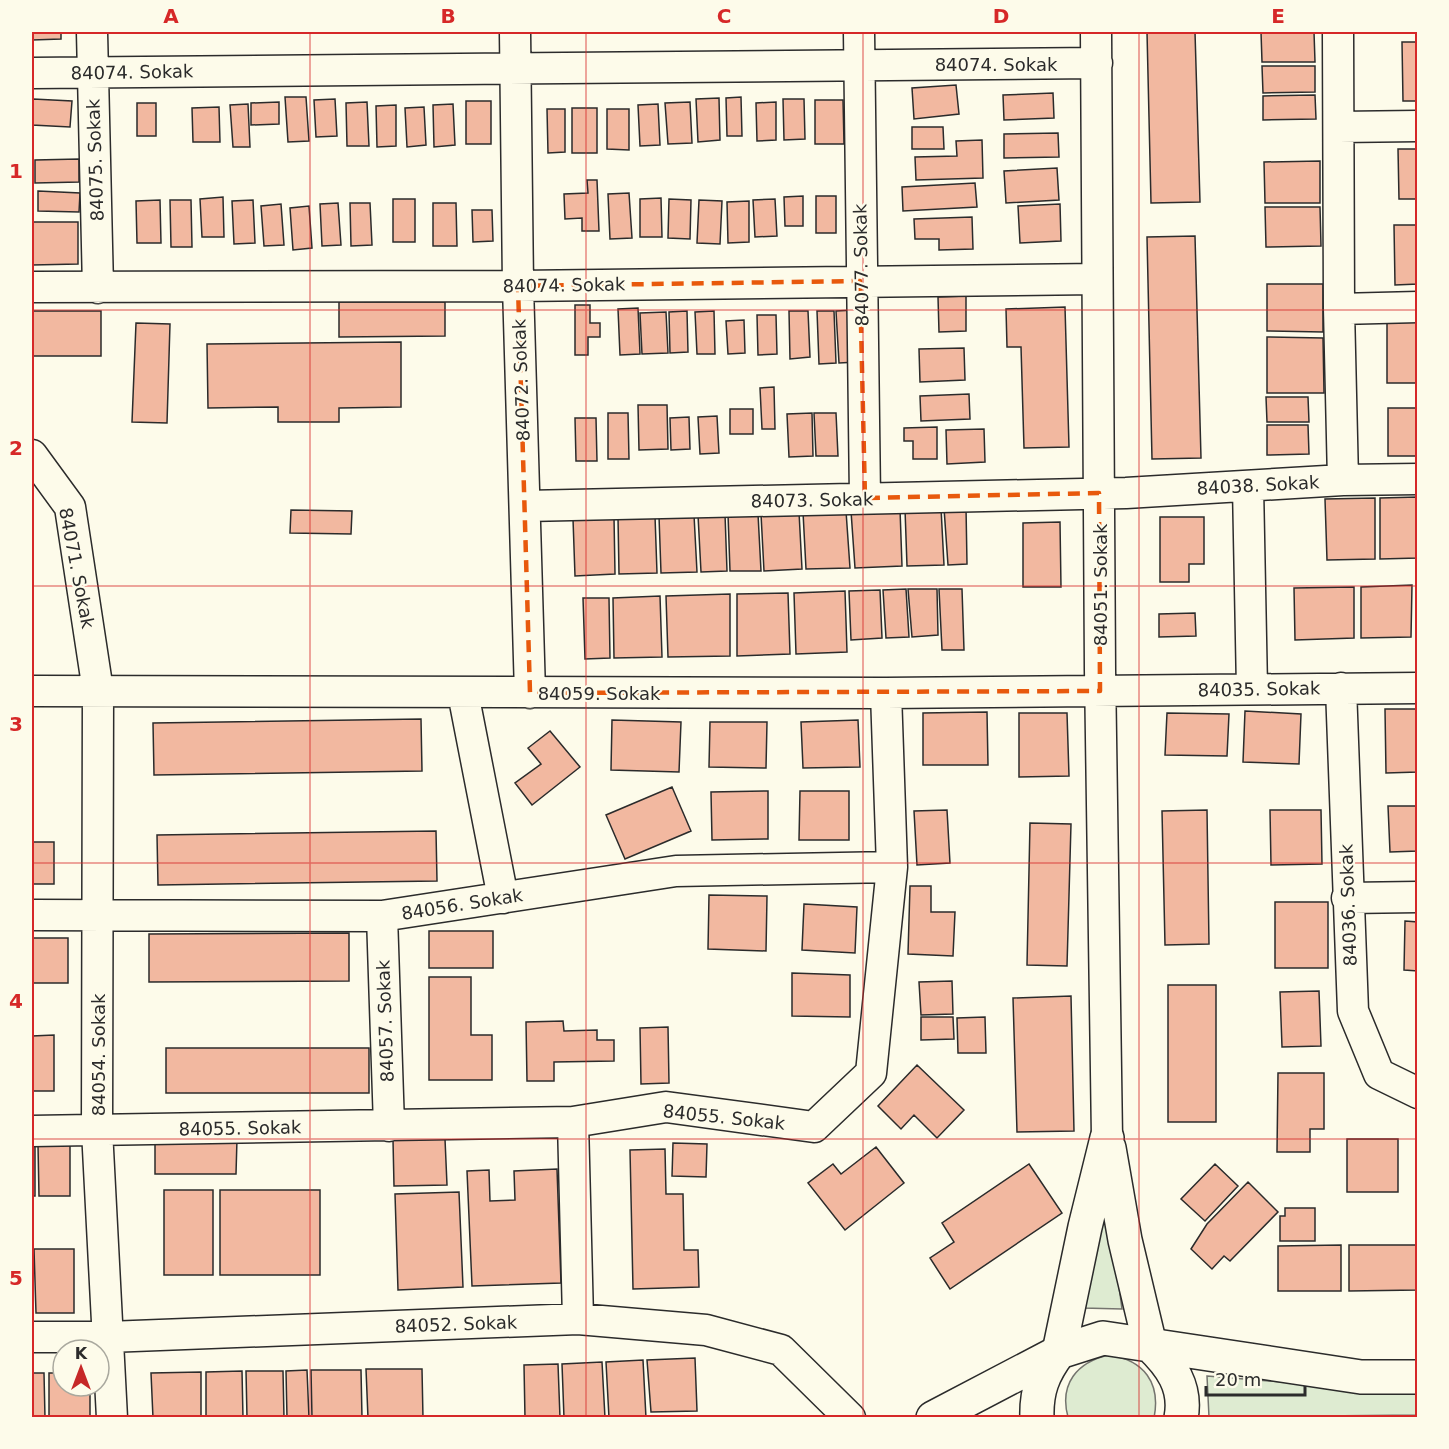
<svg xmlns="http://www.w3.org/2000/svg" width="1449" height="1449" font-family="'DejaVu Sans',sans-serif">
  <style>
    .green { fill: #deebd1; stroke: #74746e; stroke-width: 1.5 }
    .building { fill: #f2b8a0; stroke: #2b2b2b; stroke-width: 1.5 }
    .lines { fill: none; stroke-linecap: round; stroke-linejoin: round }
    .minor-casing { stroke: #2b2b2b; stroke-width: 33 }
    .tertiary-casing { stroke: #2b2b2b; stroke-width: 36 }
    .secondary-casing { stroke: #2b2b2b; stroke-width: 36 }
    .minor { stroke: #fdfbea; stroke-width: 30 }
    .tertiary { stroke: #fdfbea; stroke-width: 33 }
    .secondary { stroke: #fdfbea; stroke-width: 33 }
    .marked { fill: none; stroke: #e8590c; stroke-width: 4.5; stroke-dasharray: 12 8; stroke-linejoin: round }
    .grid { fill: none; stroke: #d62828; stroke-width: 1.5; stroke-opacity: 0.55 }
    .labels { text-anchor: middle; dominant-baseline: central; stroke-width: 4.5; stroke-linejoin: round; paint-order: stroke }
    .street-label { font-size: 18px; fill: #2b2b2b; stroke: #fdfbea }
    .neatline { fill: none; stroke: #d62828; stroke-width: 2 }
    .grid-label { font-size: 20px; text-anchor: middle; font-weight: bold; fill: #d62828 }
  </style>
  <rect width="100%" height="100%" fill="#fdfbea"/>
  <!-- green -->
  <path class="green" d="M1107,1198L1122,1309L1083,1308Z
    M1109,1355C1144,1360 1161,1383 1154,1418L1068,1417C1059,1384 1077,1362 1109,1355Z
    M1207,1376L1417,1393V1415L1209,1417Z"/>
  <!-- building -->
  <path class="building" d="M32,32H61V39L32,40Z
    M1147,32H1195L1200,202L1151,203Z
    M1261,32H1314L1315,62H1262Z
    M1402,42H1418V101H1403Z
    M1262,66H1315V92L1263,93Z
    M956,85L959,114L914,119L912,88Z
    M1053,93L1054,118L1004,120L1003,95Z
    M1315,95L1316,119L1263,120V96Z
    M285,97H306L309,141L288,142Z
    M741,97L742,136H727L726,98Z
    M719,98L720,140L698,142L696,99Z
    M33,99L72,101L70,127L32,125Z
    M335,99L337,136L316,137L314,100Z
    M783,99H804L805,139L784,140Z
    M815,100H843L844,144H815Z
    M466,101H491V144H466Z
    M279,102V124L251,125V103Z
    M367,102L369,146H347L346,103Z
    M690,102L692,143L668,144L665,103Z
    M776,102V140L757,141L756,103Z
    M137,103H156V136H137Z
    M248,104L250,147H233L230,105Z
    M453,104L455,145L434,147L433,105Z
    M658,104L660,145L640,146L638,105Z
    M396,105V146L377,147L376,106Z
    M219,107L220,142H193L192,108Z
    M424,107L426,145L407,147L405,108Z
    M572,108H597V153H572Z
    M547,109H565V152L548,153Z
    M607,109H629V150L607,149Z
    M912,127H943L944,149H912Z
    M1058,133L1059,157L1004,158V134Z
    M982,140L983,178L916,180L915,157L957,156L956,141Z
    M1398,149H1418V199H1399Z
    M79,159V182L35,183V160Z
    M1320,161V203H1265L1264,162Z
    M1057,168L1059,200L1006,203L1004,171Z
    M587,180H597L599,231H582V218L565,219L564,194L588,193Z
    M975,183L977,207L903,211L902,187Z
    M38,191L80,193L79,212L38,211Z
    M629,193L632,238L610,239L608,194Z
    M803,196V226H785L784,197Z
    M816,196H836V233H816Z
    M223,197L224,237H202L200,199Z
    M661,198L662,237H640V199Z
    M393,199H415V242H393Z
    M669,199L691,200L690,239L668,238Z
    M775,199L777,236L755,237L753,200Z
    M160,200L161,243H137L136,201Z
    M170,200H191L192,247H171Z
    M253,200L255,243L234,244L232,201Z
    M699,200L722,201L720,244L697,243Z
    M749,201V242L728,243L727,202Z
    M338,203L341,245L322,246L320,204Z
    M350,203H370L372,245L351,246Z
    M433,203H456L457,246H433Z
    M281,204L284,245L264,246L261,206Z
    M1060,204L1061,241L1020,243L1018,206Z
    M309,206L312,248L293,250L290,208Z
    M1265,207H1320L1321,246L1266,247Z
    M472,210H492L493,241L473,242Z
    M972,217L973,249L939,250V239H915L914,219Z
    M32,222H78V264L32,265Z
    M1394,225H1418V284L1395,285Z
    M1195,236L1201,458L1152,459L1147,237Z
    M1267,284H1323V332L1267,331Z
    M966,296V331L939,332L938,297Z
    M339,302H445V336L339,337Z
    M575,305H590V323H600V337H588V355H575Z
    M1065,307L1069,447L1024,448L1021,347H1007L1006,309Z
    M638,308L640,354L620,355L618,309Z
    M855,310L857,362L839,363L836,311Z
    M32,311H101V356H32Z
    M687,311L688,352L670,353L669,312Z
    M714,311L715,354H697L695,312Z
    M789,311H808L810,357L790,359Z
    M817,311H834L836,363L819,364Z
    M666,312L668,353L642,354L640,313Z
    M757,315H776L777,354L758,355Z
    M744,320L745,353L728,354L726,321Z
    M1387,320H1418V383H1387Z
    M136,323L170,324L167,423L132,422Z
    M1267,337L1323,338L1324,393H1267Z
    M401,342V407L339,408V422H278V407L208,408L207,344Z
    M964,348L965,380L920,382L919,349Z
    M774,387L775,429H762L760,388Z
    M969,394L970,419L921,421L920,396Z
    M1266,397H1308L1309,422H1267Z
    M638,405H667L668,449L639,450Z
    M1388,408H1418V456H1388Z
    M730,409H753V434H730Z
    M608,413H628L629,459H608Z
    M812,413L813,456L789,457L787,414Z
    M814,413H836L838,456H816Z
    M717,416L719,453L700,454L698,417Z
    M689,417L690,449L671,450L670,418Z
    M575,418H596L597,461H576Z
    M1267,425H1308L1309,454L1267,455Z
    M937,427V459H913V441H904V428Z
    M984,429L985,462L947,464L946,430Z
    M1418,497V558L1380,559V498Z
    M1375,498V559L1327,560L1325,499Z
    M966,507L967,564L948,565L944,508Z
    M941,508L944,565L907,566L905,509Z
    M900,509L902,566L855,568L851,511Z
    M291,510L352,511L351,534L290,533Z
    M846,511L850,568L806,569L803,512Z
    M799,512L802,569L764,571L761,514Z
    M725,514L727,571L701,572L698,515Z
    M728,514H758L761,571H730Z
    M694,515L697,572L661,573L659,516Z
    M655,516L657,573L619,574L618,517Z
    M614,517L615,574L575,576L573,519Z
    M1160,517H1204V564H1189V582H1160Z
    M1060,522L1061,587H1023V523Z
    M1412,585L1411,637L1361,638V587Z
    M1354,587V638L1295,640L1294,588Z
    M906,589L909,637L886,638L883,590Z
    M908,589H937L938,635L912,637Z
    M939,589H962L964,650H942Z
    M880,590L882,638L851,640L849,591Z
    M845,591L847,652L796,654L794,593Z
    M788,593L790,654L737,656V594Z
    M730,594V656L668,657L666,596Z
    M660,596L662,657L614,658L613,598Z
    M583,598H609L610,658L585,659Z
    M1195,613L1196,636L1159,637V614Z
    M1385,709H1418V772L1386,773Z
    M1245,711L1301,714L1299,764L1243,762Z
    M987,712L988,765H923V713Z
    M1019,713H1067L1069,776L1019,777Z
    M1167,713L1229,714L1227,756L1165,755Z
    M421,719L422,771L154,775L153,723Z
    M612,720L681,722L679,772L611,770Z
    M858,720L860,767L803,768L801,722Z
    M710,722H767L766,768L709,767Z
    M550,731L580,767L532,805L515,783L541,764L528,748Z
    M672,787L691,831L625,859L606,815Z
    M768,791V839L712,840L711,792Z
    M800,791H849V840H799Z
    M1388,806H1418V851L1390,852Z
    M947,810L950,863L917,865L914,811Z
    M1207,810L1209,944L1165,945L1162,811Z
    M1270,810H1321L1322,864L1271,865Z
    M1030,823L1071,824L1067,966L1027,965Z
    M436,831L437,881L158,885L157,835Z
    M32,842H54V884H32Z
    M910,886H931V912H955L953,956L908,954Z
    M709,895L767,896L766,951L708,949Z
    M1275,902H1328V968H1275Z
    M804,904L857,907L855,953L802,950Z
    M1405,921L1418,922V971L1404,970Z
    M429,931H493V968H429Z
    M349,933V981L149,982V934Z
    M32,938H68V983H32Z
    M792,973L850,975V1017L792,1016Z
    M429,977H471V1035H492V1080H429Z
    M952,981L953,1014L921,1015L919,982Z
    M1168,985H1216V1122H1168Z
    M1319,991L1321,1046L1282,1047L1280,992Z
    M1071,996L1074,1131L1017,1132L1013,998Z
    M921,1017H953L954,1039L921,1040Z
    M985,1017L986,1053H958L957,1018Z
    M563,1021L564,1031L597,1030V1040H614V1061L554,1062V1081H527L526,1022Z
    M668,1027L669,1083L641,1084L640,1028Z
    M54,1035V1091H32V1036Z
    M166,1048H369V1093H166Z
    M917,1065L964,1110L937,1138L914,1115L901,1129L878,1106Z
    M1278,1073H1324V1129H1310V1152H1277Z
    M155,1138L237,1139L236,1174H155Z
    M445,1139L447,1185L394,1186L393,1140Z
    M1347,1139H1398V1192H1347Z
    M673,1143L707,1144L706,1177L672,1176Z
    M32,1145H35V1196H32Z
    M38,1145H70V1196H39Z
    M876,1147L904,1183L845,1230L808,1183L833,1164L841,1174Z
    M665,1149L666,1194H683L684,1250H698L699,1287L633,1289L630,1150Z
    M1029,1164L1062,1213L950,1289L930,1258L954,1242L942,1223Z
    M1215,1164L1238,1186L1205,1221L1181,1199Z
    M557,1169L561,1283L472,1286L467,1171L489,1170L490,1201L515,1200L514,1171Z
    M1248,1182L1278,1212L1230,1261L1224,1256L1212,1269L1191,1249L1207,1224Z
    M164,1190H213V1275H164Z
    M220,1190H320V1275H220Z
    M459,1192L463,1287L398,1290L395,1194Z
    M1285,1208H1315V1241H1280V1216H1285Z
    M1341,1245V1291H1278V1246Z
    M1349,1245H1418V1290L1349,1291Z
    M34,1249H74V1313H36Z
    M695,1358L697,1411L651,1412L647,1360Z
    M643,1360L646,1418H609L606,1362Z
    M602,1362L605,1418H564L562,1364Z
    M558,1364L560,1418H525L524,1365Z
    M366,1369H422L423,1418H368Z
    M307,1370L309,1418H287L286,1371Z
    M311,1370H361L362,1418H312Z
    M242,1371L243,1418H206V1372Z
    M246,1371H283L284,1418H247Z
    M201,1372V1418H153L151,1373Z
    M32,1373H44L45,1418H32Z
    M49,1373H63V1386H90V1418H49Z"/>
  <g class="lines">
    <defs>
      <path id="minor" d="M92,32L98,288
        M515,32L518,286L530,693
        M859,32L865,498
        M1096,32L1100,670L1107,1138
        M1338,32L1339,309L1343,480
        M32,73L1097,63
        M1339,127L1418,126
        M32,287L518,286L1097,279
        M1339,309L1418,307
        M32,455L70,507L98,691L97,1130L112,1418
        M1248,486L1252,689
        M526,506L1126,493L1343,480L1418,479
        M1341,688L1353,1011L1379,1074L1418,1093
        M32,691L886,693L1418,688
        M463,693L503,898
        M1347,898L1418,897
        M32,915L382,916L676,871L892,867
        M382,916L389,1126
        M573,1122L578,1319
        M32,1131L573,1122L666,1107L814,1127L871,1073L892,867L886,693
        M32,1337H108L578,1319L706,1330L781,1350L850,1418"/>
      <path id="tertiary" d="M1109,1148L1125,1240L1150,1345
        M1059,1352L1085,1227L1107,1138"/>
      <path id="secondary" d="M1150,1345C1171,1365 1187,1387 1181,1418
        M933,1418L1059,1352L1103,1338L1361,1377H1418
        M1037,1418C1036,1391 1043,1373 1059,1352"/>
    </defs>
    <!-- minor casing -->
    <use href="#minor" class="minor-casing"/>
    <!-- tertiary casing -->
    <use href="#tertiary" class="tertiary-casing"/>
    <!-- secondary casing -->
    <use href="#secondary" class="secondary-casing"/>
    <!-- minor -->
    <use href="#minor" class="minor"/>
    <!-- tertiary -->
    <use href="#tertiary" class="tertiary"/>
    <!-- secondary -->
    <use href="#secondary" class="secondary"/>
  </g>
  <!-- marked area -->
  <path class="marked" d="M860,281L865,498L1099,493L1100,691L530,693L518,286Z"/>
  <!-- grid -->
  <path class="grid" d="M310,32V1418M586,32V1418M863,32V1418M1139,32V1418M32,310H1418M32,586H1418M32,863H1418M32,1139H1418"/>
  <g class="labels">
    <!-- street labels -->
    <g class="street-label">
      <text x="996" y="64">84074. Sokak</text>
      <text transform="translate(132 72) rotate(-1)">84074. Sokak</text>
      <text transform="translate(95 160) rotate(-92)">84075. Sokak</text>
      <text transform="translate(861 265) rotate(-91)">84077. Sokak</text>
      <text transform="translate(564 285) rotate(-1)">84074. Sokak</text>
      <text transform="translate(521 380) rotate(-92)">84072. Sokak</text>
      <text transform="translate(1258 485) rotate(-3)">84038. Sokak</text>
      <text transform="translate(812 500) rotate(-1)">84073. Sokak</text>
      <text transform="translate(77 568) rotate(79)">84071. Sokak</text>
      <text transform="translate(1100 585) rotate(-90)">84051. Sokak</text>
      <text transform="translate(1259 689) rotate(-1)">84035. Sokak</text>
      <text x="599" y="693">84059. Sokak</text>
      <text transform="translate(462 904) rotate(-9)">84056. Sokak</text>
      <text transform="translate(1348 905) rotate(-92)">84036. Sokak</text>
      <text transform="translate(385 1021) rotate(-92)">84057. Sokak</text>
      <text transform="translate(98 1055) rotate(-90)">84054. Sokak</text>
      <text transform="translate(724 1117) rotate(6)">84055. Sokak</text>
      <text transform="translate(240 1128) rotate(-1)">84055. Sokak</text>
      <text transform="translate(456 1324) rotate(-2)">84052. Sokak</text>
    </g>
  </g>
  <!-- border -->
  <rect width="1449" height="1449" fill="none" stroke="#fdfbea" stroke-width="66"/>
  <!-- north arrow -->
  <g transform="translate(81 1368)"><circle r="28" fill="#fdfbea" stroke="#a9a89e" stroke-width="1.5"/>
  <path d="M0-4.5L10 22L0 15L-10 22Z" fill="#c62828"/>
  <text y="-9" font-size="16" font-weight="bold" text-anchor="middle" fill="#2b2b2b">K</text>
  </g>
  <!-- scale -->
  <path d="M1206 1386v9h99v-9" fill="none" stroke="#2b2b2b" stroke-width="3"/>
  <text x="1215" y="1386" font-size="18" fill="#2b2b2b" stroke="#fdfbea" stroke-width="4.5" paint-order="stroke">20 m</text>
  <rect x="33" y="33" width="1383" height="1383" class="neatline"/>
  <g class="grid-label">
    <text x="171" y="23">A</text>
    <text x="448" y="23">B</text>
    <text x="724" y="23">C</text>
    <text x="1001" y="23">D</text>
    <text x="1278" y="23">E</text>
    <text x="16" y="178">1</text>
    <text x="16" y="455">2</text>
    <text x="16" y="731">3</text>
    <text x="16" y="1008">4</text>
    <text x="16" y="1285">5</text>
  </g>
</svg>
